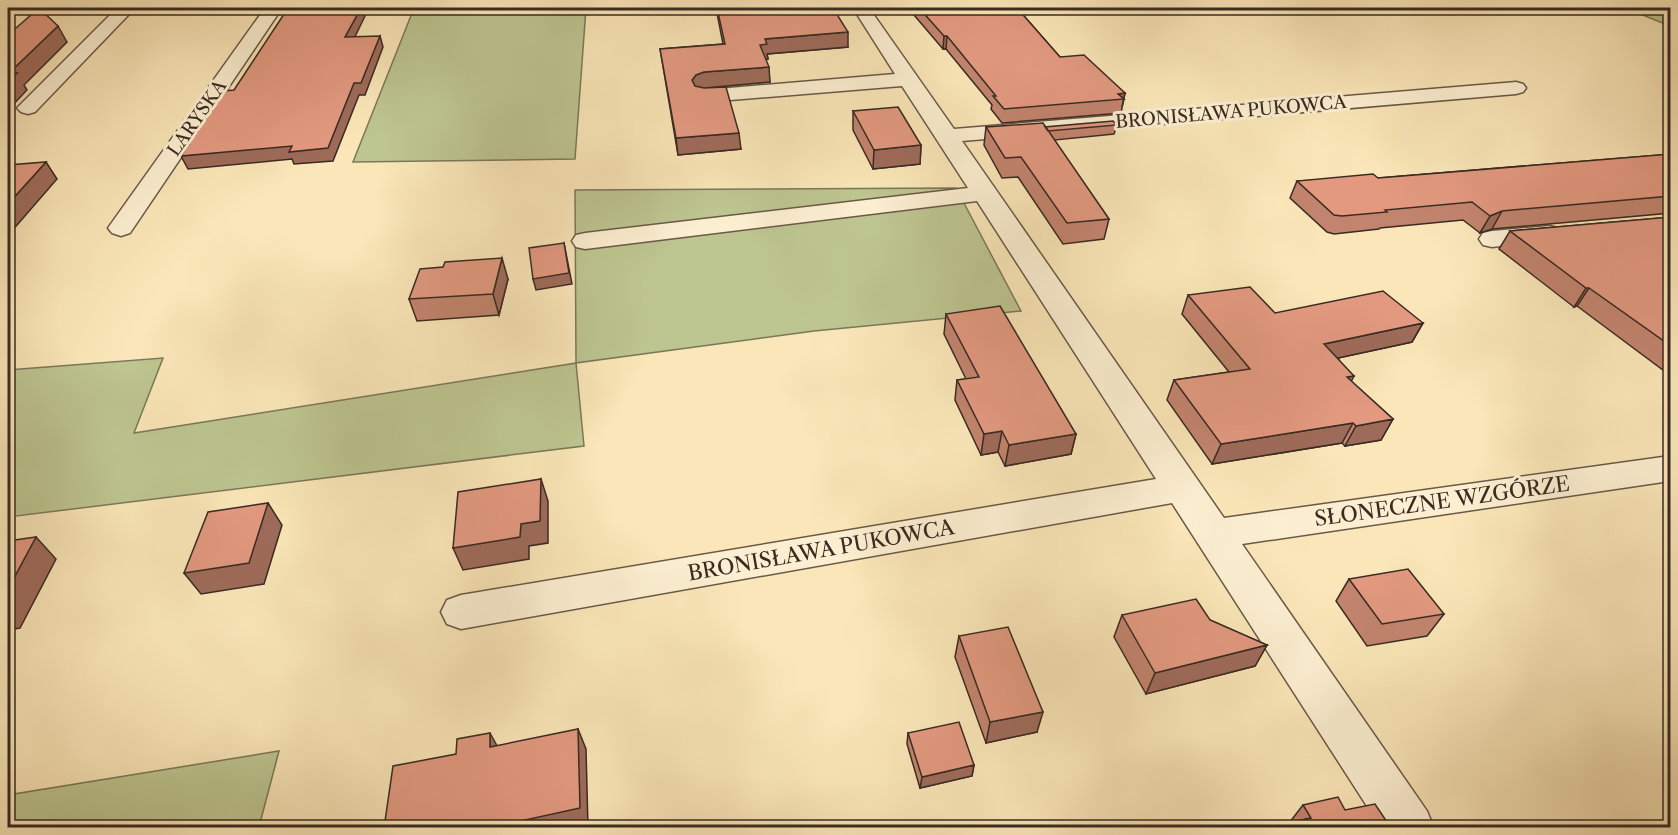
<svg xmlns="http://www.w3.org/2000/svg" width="1678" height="835" font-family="'Libre Caslon Text',serif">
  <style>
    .green { fill: #bdc590; stroke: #7b7859; stroke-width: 1.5 }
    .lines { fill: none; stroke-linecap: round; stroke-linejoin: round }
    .minor-casing { stroke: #695948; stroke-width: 3 }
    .minor { fill: #fcefd1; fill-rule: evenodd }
    .wall { fill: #c2846e; stroke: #392a22; stroke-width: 1.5 }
    .shaded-wall { fill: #9e6b5a; stroke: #392a22; stroke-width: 1.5 }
    .building { fill: #e29980; stroke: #392a22; stroke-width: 1.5 }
    .labels { text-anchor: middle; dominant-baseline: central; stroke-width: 6; stroke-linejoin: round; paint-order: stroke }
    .far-street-label { font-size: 18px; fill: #392a22; stroke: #fcefd1 }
    .street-label { font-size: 21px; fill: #392a22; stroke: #fcefd1 }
  </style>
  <rect width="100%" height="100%" fill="#fae6b8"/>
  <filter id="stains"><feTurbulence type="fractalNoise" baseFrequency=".00333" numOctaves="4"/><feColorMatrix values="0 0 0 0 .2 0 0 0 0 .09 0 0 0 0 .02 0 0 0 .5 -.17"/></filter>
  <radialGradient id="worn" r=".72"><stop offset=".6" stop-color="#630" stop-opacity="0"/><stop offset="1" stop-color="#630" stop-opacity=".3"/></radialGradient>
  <!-- green -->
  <path class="green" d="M414,8H586L575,159L353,162Z
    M1625,8H1670V26Z
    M956,188L1021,311L814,331L576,363L584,446L8,517V370L163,358L134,433L576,363L575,190Z
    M279,751L259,827H8V795Z"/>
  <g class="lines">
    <defs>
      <path id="minor" d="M117,8H135L35,112L28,114L21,112L17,108Z
        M265,8H282L130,233L121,236L112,233L108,228Z
        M853,8H869L954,129L1516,82L1523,84L1526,88L1523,92L1516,94L962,141L1224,518L1670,456V481L1242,544L1427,811L1434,828H1381L1172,503L461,629L447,624L441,612L447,600L461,595L1156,479L977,201L585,249L576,247L572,241L576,235L585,233L968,188L902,86L706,102L699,100L696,96L699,92L706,90L895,74Z
        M1550,226L1559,229L1563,234L1559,239L1492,247L1483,245L1479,239L1483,233L1492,231Z"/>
    </defs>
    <!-- minor casing -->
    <use href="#minor" class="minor-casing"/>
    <!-- minor -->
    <use href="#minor" class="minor"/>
  </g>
  <!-- wall -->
  <path class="wall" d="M716,8H833L848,47L767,54L768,59L766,60L770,82L704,88L741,149L678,155L660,49L723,44Z
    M908,8H1021H1017L1060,57L1125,93L1121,113L1002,123L991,109L992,105L946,49H943Z
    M853,111L921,145L920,164L873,169L853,130Z
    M1117,125L1114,134L1054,140L1109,219L1104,239L1063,244L1018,177L1002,178L984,145L986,127H1045Z
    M1671,154V213L1492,229L1480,233L1463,220L1380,228L1379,229L1334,234L1327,232L1290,198L1297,181L1378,178Z
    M1671,217V376L1577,306L1574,307L1499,249L1510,231Z
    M443,267L508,279L499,315L417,321L409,299Z
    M1188,295L1275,313L1423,323L1412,342L1338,358L1351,381L1393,419L1381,440L1345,446L1342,443L1212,464L1167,400L1174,380L1229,372L1182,314Z
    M946,314L1076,434L1071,454L1005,466L998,452L981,455L955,400L957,380L966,379L944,334Z
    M1349,579L1444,614L1427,636L1367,646L1336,601Z
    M1122,615L1210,620L1267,645L1255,666L1146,694L1114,637Z
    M959,636L1037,732L986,743L955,657Z
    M908,733L974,765L972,776L920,788L907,744Z
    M1303,805L1345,810L1289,823Z"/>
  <!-- shaded-wall -->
  <path class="shaded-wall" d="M361,8H366L365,10L366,14L349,49L345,37Z
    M58,26L67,42L24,85L27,90L8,110V74Z
    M848,32V47L767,54L768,59L761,60L760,45L765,39Z
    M380,36L383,47L365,95H359L333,161L294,164L292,159L188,169L181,156L354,83Z
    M944,36H947L946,49H943Z
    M769,67L770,82L705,88L697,91L692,80L696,75L704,72Z
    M1125,93L1122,107L1124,99L1118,94Z
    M739,133L741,149L678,155L676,138Z
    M921,145L920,164L873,169L874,150Z
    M46,162L57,179L11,232H8V204Z
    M1502,211L1492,229L1480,233L1490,216Z
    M564,243L572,284L536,290L533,279Z
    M502,258L508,279L499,315L493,294Z
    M1586,288H1589L1577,306L1574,307Z
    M1423,323L1412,342L1315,363L1324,344Z
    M1354,376L1344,396L1347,377Z
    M1393,419L1381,440L1345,446L1356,426Z
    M1353,423L1342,443L1212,464L1221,444Z
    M1002,431L998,452L981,455L984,434Z
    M1076,434L1071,454L1005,466L1009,445Z
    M541,479L548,501V543L529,546V559L463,570L453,548L521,524Z
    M268,503L282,525L264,584L201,594L184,573Z
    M36,537L56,559L20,628L8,630V589Z
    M1267,645L1255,666L1146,694L1155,673Z
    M1043,712L1037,732L986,743L990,722Z
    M578,729L586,749L588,827L489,828Z
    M490,733L501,753L490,747Z
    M974,765L972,776L920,788L922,777Z"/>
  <!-- building -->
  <path class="building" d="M39,8L58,26L8,74V35Z
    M288,8H361L345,37L380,36L361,83H354L328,148L289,152L292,146L181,156L224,91L234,90Z
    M717,8H833L848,32L765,39L767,44L760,45L769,67L704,72L696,75L692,80L695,86L704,88L726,87L739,133L676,138L660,49L725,44Z
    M919,8H1017L1060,57L1084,55L1125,93L1118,94L1124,99L1004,109L993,96H996L947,36H944Z
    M17,73L8,83V74Z
    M898,107L921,145L874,150L853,111Z
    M1113,121L1117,125L1048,131L1045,127Z
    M1043,123L1109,219L1067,223L1021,157L1005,158L986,127Z
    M1671,154V196L1502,211L1490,216L1472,202L1385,210L1387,212L1342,216L1334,215L1297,181L1373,174L1378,178Z
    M46,162L8,204V165Z
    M1671,217V346L1589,288H1586L1510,231Z
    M564,243L569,273L533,279L529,248Z
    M502,258L493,294L409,299L420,269L443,267L445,262Z
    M1250,287L1275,313L1383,291L1423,323L1324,344L1354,376L1347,377L1393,419L1356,426L1353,423L1221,444L1174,380L1250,369L1188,295Z
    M1000,306L1076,434L1009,445L1002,431L984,434L957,380L979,377L946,314Z
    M541,479L540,521L521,524L520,537L453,548L458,492Z
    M268,503L249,563L184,573L208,512Z
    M36,537L8,589V541Z
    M1408,569L1444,614L1382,624L1349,579Z
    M1196,599L1210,620L1267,645L1155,673L1122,615Z
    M1008,627L1043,712L990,722L959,636Z
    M959,722L974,765L922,777L908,733Z
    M578,729L580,808L489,828H384L393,766L456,754L457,739L490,733V747Z
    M1338,797L1345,810L1375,804L1391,828H1270L1311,818L1303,805Z"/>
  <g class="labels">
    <!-- far-street labels -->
    <g class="far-street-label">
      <text transform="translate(1231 112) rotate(-5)">BRONISŁAWA PUKOWCA</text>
      <text transform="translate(197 118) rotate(-55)">LARYSKA</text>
    </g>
    <!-- street labels -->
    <g class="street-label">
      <text transform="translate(1442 501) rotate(-8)">SŁONECZNE WZGÓRZE</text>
      <text transform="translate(821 550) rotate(-10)">BRONISŁAWA PUKOWCA</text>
    </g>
  </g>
  <!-- margin -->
  <rect width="1678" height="835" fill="none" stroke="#fae6b8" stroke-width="30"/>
  <rect x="9" y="9" width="1660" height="817" fill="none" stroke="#392a22" stroke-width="3"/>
  <rect x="15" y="15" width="1648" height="805" fill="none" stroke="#392a22" stroke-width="1.5"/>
  <rect width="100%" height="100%" filter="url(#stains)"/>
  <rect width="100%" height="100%" fill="url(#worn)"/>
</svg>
